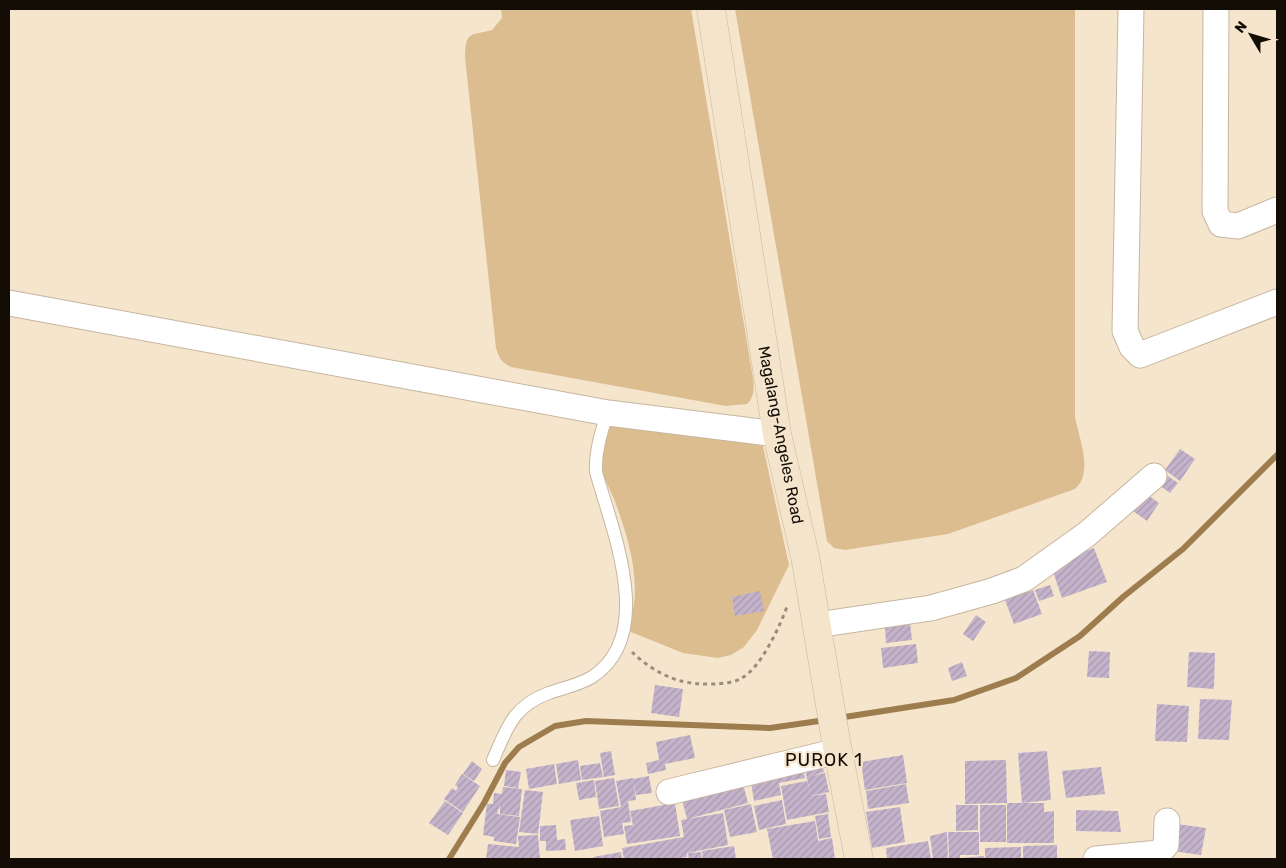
<svg xmlns="http://www.w3.org/2000/svg" width="1286" height="868" font-family="Rubik,sans-serif">
  <style>
    .green { fill: #dcbd90 }
    .lines { fill: none; stroke-linecap: round; stroke-linejoin: round }
    .stream { stroke: #9d7d4d; stroke-width: 6 }
    .building { fill: url(#building-hatch) }
    .service-casing { stroke: #c6b69f; stroke-width: 14 }
    .minor-casing { stroke: #c6b69f; stroke-width: 27 }
    .secondary-casing { stroke: #c6b69f; stroke-width: 29 }
    .path { stroke: #998d7c; stroke-width: 3; stroke-dasharray: 4 4; stroke-linecap: butt }
    .service { stroke: #fff; stroke-width: 12 }
    .minor { stroke: #fff; stroke-width: 25 }
    .secondary { stroke: #f3e4cb; stroke-width: 28 }
    .labels { text-anchor: middle; dominant-baseline: central; stroke-width: 4.5; stroke-linejoin: round; paint-order: stroke }
    .street-label { font-size: 16px; fill: #130d06; stroke: #f6e5cd }
    .neighbourhood-label { font-size: 18px; letter-spacing: 1px; fill: #130d06; stroke: #f6e5cd }
  </style>
  <defs>
    <pattern id="building-hatch" width="6" height="6" patternUnits="userSpaceOnUse" patternTransform="scale(1.25)"><rect width="6" height="6" fill="#c4b3cb"/><path d="M-1 1l2-2M0 6l6-6M5 7l2-2" fill="none" stroke="#a899ad"/></pattern>
  </defs>
  <rect width="100%" height="100%" fill="#f6e5cd"/>
  <!-- green -->
  <path class="green" d="M501,9H691L753,378C754,389 755,396 747,404L726,406L511,367C502,363 499,358 496,348L465,57C466,30 470,36 492,30L502,18Z
    M735,9H1075V417C1079,439 1094,472 1075,489L948,534L845,550L834,548L827,541Z
    M615,420L763,446L789,565L757,630L744,647L731,655L718,658L683,653L626,630C646,592 628,536 614,499C609,487 600,472 600,459C600,447 606,427 615,420Z"/>
  <g class="lines">
    <!-- stream -->
    <path class="stream" d="M838,718L954,700L1016,678L1080,636L1123,597L1183,549L1277,455
      M449,859L484,803L505,763L519,747L555,726L586,721L770,728L826,720"/>
  </g>
  <!-- building -->
  <path class="building" d="M1180,449L1195,459L1180,481L1165,470Z
    M1162,472L1178,483L1170,493L1155,482Z
    M1145,493L1159,503L1147,521L1133,511Z
    M1094,548L1107,582L1062,598L1050,563Z
    M1050,585L1054,596L1039,601L1035,590Z
    M1033,590L1042,614L1014,624L1005,600Z
    M760,591L764,611L735,616L732,597Z
    M976,615L986,622L973,641L963,634Z
    M910,623L912,640L886,643L885,626Z
    M916,644L918,663L883,668L881,648Z
    M1089,651L1110,652L1109,678L1087,677Z
    M1189,652L1215,653L1214,689L1187,687Z
    M962,662L967,676L952,681L948,668Z
    M655,685L683,689L679,717L651,713Z
    M1200,699L1232,700L1229,740L1198,739Z
    M1157,704L1189,706L1187,742L1155,741Z
    M690,735L695,758L665,764L666,770L648,774L646,763L659,760L656,742Z
    M611,751L615,775L604,777L600,753Z
    M1047,751L1051,800L1022,803L1018,753Z
    M903,755L907,783L865,790L861,762Z
    M578,760L581,780L559,784L556,764Z
    M1006,760L1007,803L965,804V761Z
    M472,761L482,769L474,781L463,774Z
    M821,761L824,772L812,776L825,773L829,792L810,796L826,794L829,812L787,820L781,786L807,781L810,792L804,765Z
    M600,763L603,777L582,780L580,766Z
    M554,764L557,784L529,789L526,769Z
    M802,765L805,778L779,783L781,795L754,801L751,782Z
    M1101,767L1105,794L1066,798L1062,771Z
    M506,770L521,772L518,788L504,786Z
    M462,774L480,786L463,812L444,799L452,788L456,791L458,787L455,785Z
    M649,776L652,793L636,795L633,779Z
    M741,776L748,803L687,819L680,792Z
    M614,778L619,806L599,809L595,781Z
    M633,778L636,800L628,801L631,822L622,823L624,834L604,837L600,811L621,807L616,781Z
    M594,780L596,797L579,800L576,783L581,782L582,784V782Z
    M906,784L909,803L868,809L866,791Z
    M503,787L522,789L519,816L500,814V805L497,814L520,817L516,844L494,841V837L483,835L487,804H493L494,793L502,794Z
    M525,790L543,792L538,834L519,832Z
    M782,800L786,824L759,830L754,806Z
    M445,801L463,813L448,835L429,823Z
    M675,803L680,836L627,844L624,826L633,825L630,811Z
    M1007,803H1044V812L1054,811V843H1007Z
    M751,804L757,832L730,837L724,810Z
    M956,805H978V830L956,831Z
    M980,805H1006V842H980Z
    M900,807L905,842L872,848L866,812Z
    M1076,810L1118,811L1121,832L1076,831Z
    M723,813L728,845L687,853V857L674,859H624L622,848L684,837L681,820Z
    M828,814L831,837L819,839L815,816Z
    M599,816L603,846L575,851L570,820Z
    M815,821L818,841L832,838L835,859H773L767,829Z
    M1177,824L1206,828L1201,855L1173,851Z
    M556,825L557,840L565,839L566,850L546,851V841H540V826Z
    M947,832L948,859H933L930,836Z
    M948,832H979V855H960V853V858L984,856V859H949Z
    M538,835L540,859H486L488,844L519,847L518,836Z
    M928,841L931,859H887L886,848Z
    M1057,845V859H1023V846Z
    M734,846L736,859H703L702,851Z
    M1021,847V859H985V848Z
    M621,852L622,859H594L593,857Z
    M701,852L702,859H689L688,853Z"/>
  <g class="lines">
    <defs>
      <path id="service" d="M493,760C507,728 513,706 549,693C563,688 579,685 592,677C657,635 612,530 596,472C595,452 601,431 608,413"/>
      <path id="minor" d="M1131,9L1125,331L1132,347L1140,355L1277,302
        M1216,9L1215,211L1221,224L1238,226L1277,210
        M9,303L608,413L777,434
        M817,625L931,608L992,591L1024,579L1087,534L1154,476
        M669,792L838,751
        M1096,859L1159,853L1166,845L1167,821"/>
      <path id="secondary" d="M711,9L777,434L805,556L836,741L859,859"/>
    </defs>
    <!-- service casing -->
    <use href="#service" class="service-casing"/>
    <!-- minor casing -->
    <use href="#minor" class="minor-casing"/>
    <!-- secondary casing -->
    <use href="#secondary" class="secondary-casing"/>
    <!-- path -->
    <path class="path" d="M632,652C644,664 664,677 681,681C695,685 730,686 742,678C762,666 780,626 788,604"/>
    <!-- service -->
    <use href="#service" class="service"/>
    <!-- minor -->
    <use href="#minor" class="minor"/>
    <!-- secondary -->
    <use href="#secondary" class="secondary"/>
  </g>
  <g class="labels">
    <!-- street labels -->
    <g class="street-label">
      <text transform="translate(781 435) rotate(79)">Magalang-Angeles Road</text>
    </g>
    <!-- neighbourhood labels -->
    <g class="neighbourhood-label">
      <text x="824" y="760">PUROK 1</text>
    </g>
  </g>
  <!-- border -->
  <rect width="1286" height="868" fill="none" stroke="#130d06" stroke-width="20"/>
  <!-- north arrow -->
  <g transform="translate(1251 35) rotate(308)" stroke="#f6e5cd" stroke-width="4" paint-order="stroke">
  <path d="M0-4L9 19L0 12L-9 19Z" fill="#130d06"/>
  <text y="-8" font-size="14" font-weight="bold" text-anchor="middle" fill="#130d06">N</text>
  </g>
</svg>
